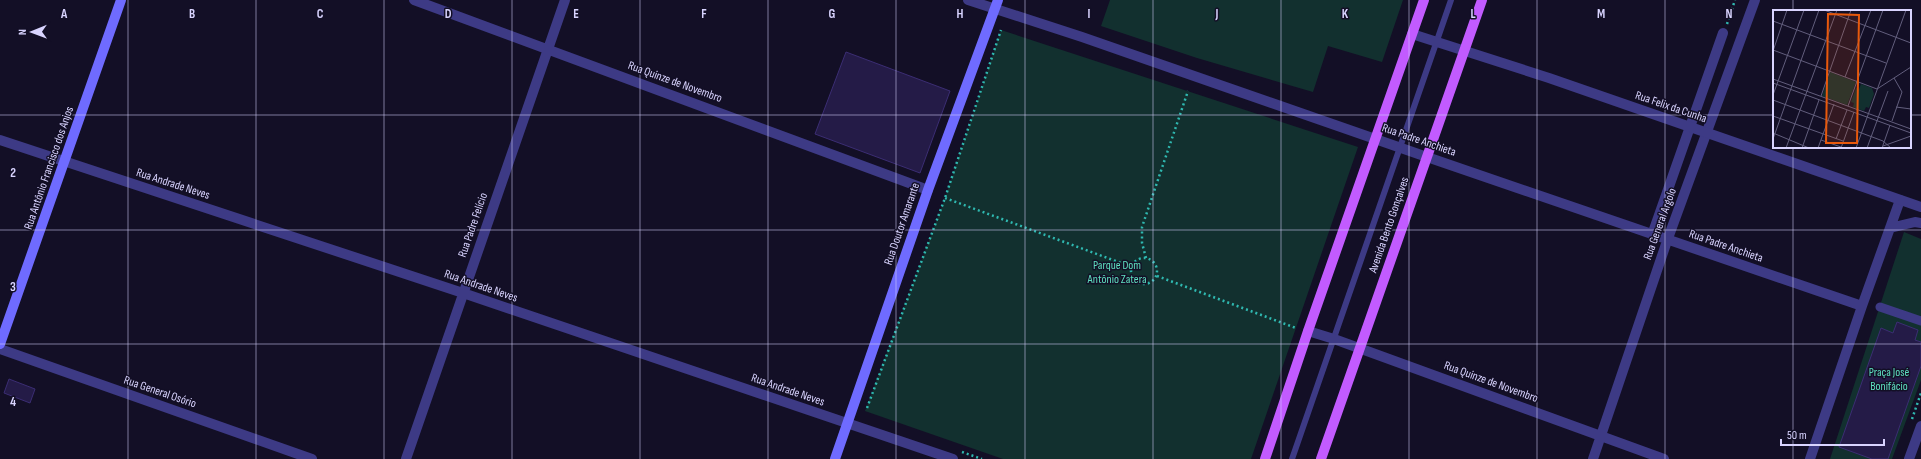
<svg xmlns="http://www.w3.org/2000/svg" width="1921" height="459" font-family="'Sofia Sans Condensed',sans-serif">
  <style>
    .green { fill: #12302f }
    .building { fill: #241b47; stroke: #3b2d73 }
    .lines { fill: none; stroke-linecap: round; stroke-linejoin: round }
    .path { stroke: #2fb8b0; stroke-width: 2.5; stroke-dasharray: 2 3; stroke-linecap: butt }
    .service { stroke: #3d3a85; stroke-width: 6 }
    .pedestrian { stroke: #3d3a85; stroke-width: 9 }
    .minor { stroke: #3d3a85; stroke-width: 10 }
    .tertiary { stroke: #3d3a85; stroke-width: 10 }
    .secondary { stroke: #6f6bff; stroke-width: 10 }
    .primary { stroke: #c25bff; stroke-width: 10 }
    .grid { fill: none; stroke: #d9d4ff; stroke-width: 1; stroke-opacity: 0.55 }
    .labels { text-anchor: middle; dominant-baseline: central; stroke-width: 3; stroke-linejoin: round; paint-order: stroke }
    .street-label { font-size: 12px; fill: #d9d4ff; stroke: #130f26 }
    .park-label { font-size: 12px; fill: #5fe0c0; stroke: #130f26 }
    .inset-road { fill: none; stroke: #625e7d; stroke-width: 1 }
    .view { fill: #e8590c; fill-opacity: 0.15; stroke: #e8590c; stroke-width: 2 }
    .inset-edge { fill: none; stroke: #d9d4ff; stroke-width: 2 }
    .grid-label { font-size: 13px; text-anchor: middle; font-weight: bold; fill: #d9d4ff; stroke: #130f26; stroke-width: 3; stroke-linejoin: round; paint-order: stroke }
  </style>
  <rect width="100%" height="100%" fill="#130f26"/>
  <!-- green -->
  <path class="green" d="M1110,0H1403L1382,62L1328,46L1313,92L1197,58L1101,26Z
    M1001,30L1358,147L1251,459H1003L865,411L945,198Z
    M1904,232L1921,239V380L1892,459H1830Z"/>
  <!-- building -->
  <path class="building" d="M846,52L950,91L920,173L815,134Z
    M1897,322L1918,330L1915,340L1921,342V366L1888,459H1872L1839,447L1881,328L1893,333Z
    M9,379L35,389L30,403L4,393Z"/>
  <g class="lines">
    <!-- path -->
    <path class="path" d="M1727,24L1735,0
      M945,198L1132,267
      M1131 271a13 13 0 1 1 26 0a13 13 0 1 1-26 0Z
      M1146,258L1142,243V227L1188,91
      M1157,276L1296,328
      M867,408L945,198L1001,30
      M1912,419L1921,393
      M962,452L982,459"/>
    <!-- service -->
    <path class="service" d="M1292,459L1451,0"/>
    <!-- pedestrian -->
    <path class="pedestrian" d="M1880,307L1921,321"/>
    <!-- minor -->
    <path class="minor" d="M414,0L928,190
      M0,140L463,293L953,459
      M1427,157L1862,306
      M1890,228L1915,222L1921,223
      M1652,235L1723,33
      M1308,331L1334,339L1664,459
      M406,459L565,0
      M1593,459L1667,241L1755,0
      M1810,459L1862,306L1900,200
      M1909,459L1921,426"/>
    <!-- tertiary -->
    <path class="tertiary" d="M968,0L1082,37L1427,157
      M1412,34L1549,78L1921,207
      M0,349L312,459"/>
    <!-- secondary -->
    <path class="secondary" d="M0,344L121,0
      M835,459L928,190L998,0"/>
    <!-- primary -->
    <path class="primary" d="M1265,459L1308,331L1424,0
      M1321,459L1482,0"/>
  </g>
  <!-- grid -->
  <path class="grid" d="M128,0V459M256,0V459M384,0V459M512,0V459M640,0V459M768,0V459M896,0V459M1025,0V459M1153,0V459M1281,0V459M1409,0V459M1537,0V459M1665,0V459M1793,0V11M0,115H1774M1910,115H1921M1793,147V459M0,230H1921M0,344H1921"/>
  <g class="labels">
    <!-- street labels -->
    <g class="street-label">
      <text transform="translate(675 82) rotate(20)">Rua Quinze de Novembro</text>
      <text transform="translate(1671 107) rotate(19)">Rua Felix da Cunha</text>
      <text transform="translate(1419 140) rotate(19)">Rua Padre Anchieta</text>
      <text transform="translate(49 168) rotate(-71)">Rua Antônio Francisco dos Anjos</text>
      <text transform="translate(173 184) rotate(18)">Rua Andrade Neves</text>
      <text transform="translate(902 224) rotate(-71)">Rua Doutor Amarante</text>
      <text transform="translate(1660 224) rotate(-70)">Rua General Argolo</text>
      <text transform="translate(473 225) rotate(-71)">Rua Padre Felício</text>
      <text transform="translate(1389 225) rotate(-71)">Avenida Bento Gonçalves</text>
      <text transform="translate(1726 246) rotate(19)">Rua Padre Anchieta</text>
      <text transform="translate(481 286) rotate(19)">Rua Andrade Neves</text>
      <text transform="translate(1491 382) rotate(20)">Rua Quinze de Novembro</text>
      <text transform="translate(788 390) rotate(19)">Rua Andrade Neves</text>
      <text transform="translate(160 392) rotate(19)">Rua General Osório</text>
    </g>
    <!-- park labels -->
    <g class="park-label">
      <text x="1117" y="265">Parque Dom<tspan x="1117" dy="14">Antônio Zatera</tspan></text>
      <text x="1889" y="372">Praça José<tspan x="1889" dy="14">Bonifácio</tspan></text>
    </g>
  </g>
  <!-- overview -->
  <g transform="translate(1773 10)">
    <rect width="138" height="138" fill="#130f26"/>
    <path d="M57,62L83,72L74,95L49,86ZM88,74L99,78L101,84L96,98L93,97L91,101L80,97L81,93L78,92L83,78L86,79Z" fill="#12302f"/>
    <path class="inset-road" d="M51,0L138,33M0,11L113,53M0,40L104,79L138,57M0,41L14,0M72,67L98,0M0,69L138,119M0,73L138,123M0,85L31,0M48,86L78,0M0,90L110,131L118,138M75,96L110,0M123,97L138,99M0,106L70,131M119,111L129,82L121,68M0,123L36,138M0,129L46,0M63,129L74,100M48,130L68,137M110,136L138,126M13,138L64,0M29,138L46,90M45,138L61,94M68,138L81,102M83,138L133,0M94,138L115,81M109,138L117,115"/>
    <path class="view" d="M55,4L86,5L84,133H53Z"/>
    <rect width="138" height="138" class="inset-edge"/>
  </g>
  <g class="grid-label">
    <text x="64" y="18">A</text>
    <text x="192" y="18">B</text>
    <text x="320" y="18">C</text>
    <text x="448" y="18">D</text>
    <text x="576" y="18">E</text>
    <text x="704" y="18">F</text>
    <text x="832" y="18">G</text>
    <text x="960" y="18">H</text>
    <text x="1089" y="18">I</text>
    <text x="1217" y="18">J</text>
    <text x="1345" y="18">K</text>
    <text x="1473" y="18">L</text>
    <text x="1601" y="18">M</text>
    <text x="1729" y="18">N</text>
    <text x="13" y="177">2</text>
    <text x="13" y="291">3</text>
    <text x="13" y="406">4</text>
  </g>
  <!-- north arrow -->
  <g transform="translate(32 32) rotate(269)" stroke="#130f26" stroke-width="3" paint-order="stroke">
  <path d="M0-3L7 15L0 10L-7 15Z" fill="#d9d4ff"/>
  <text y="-6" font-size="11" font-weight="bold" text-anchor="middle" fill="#d9d4ff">N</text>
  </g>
  <!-- scale -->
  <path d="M1781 439v6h103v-6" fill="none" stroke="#d9d4ff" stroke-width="2"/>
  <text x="1787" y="439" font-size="12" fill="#d9d4ff" stroke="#130f26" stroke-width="3" paint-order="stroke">50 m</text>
</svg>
